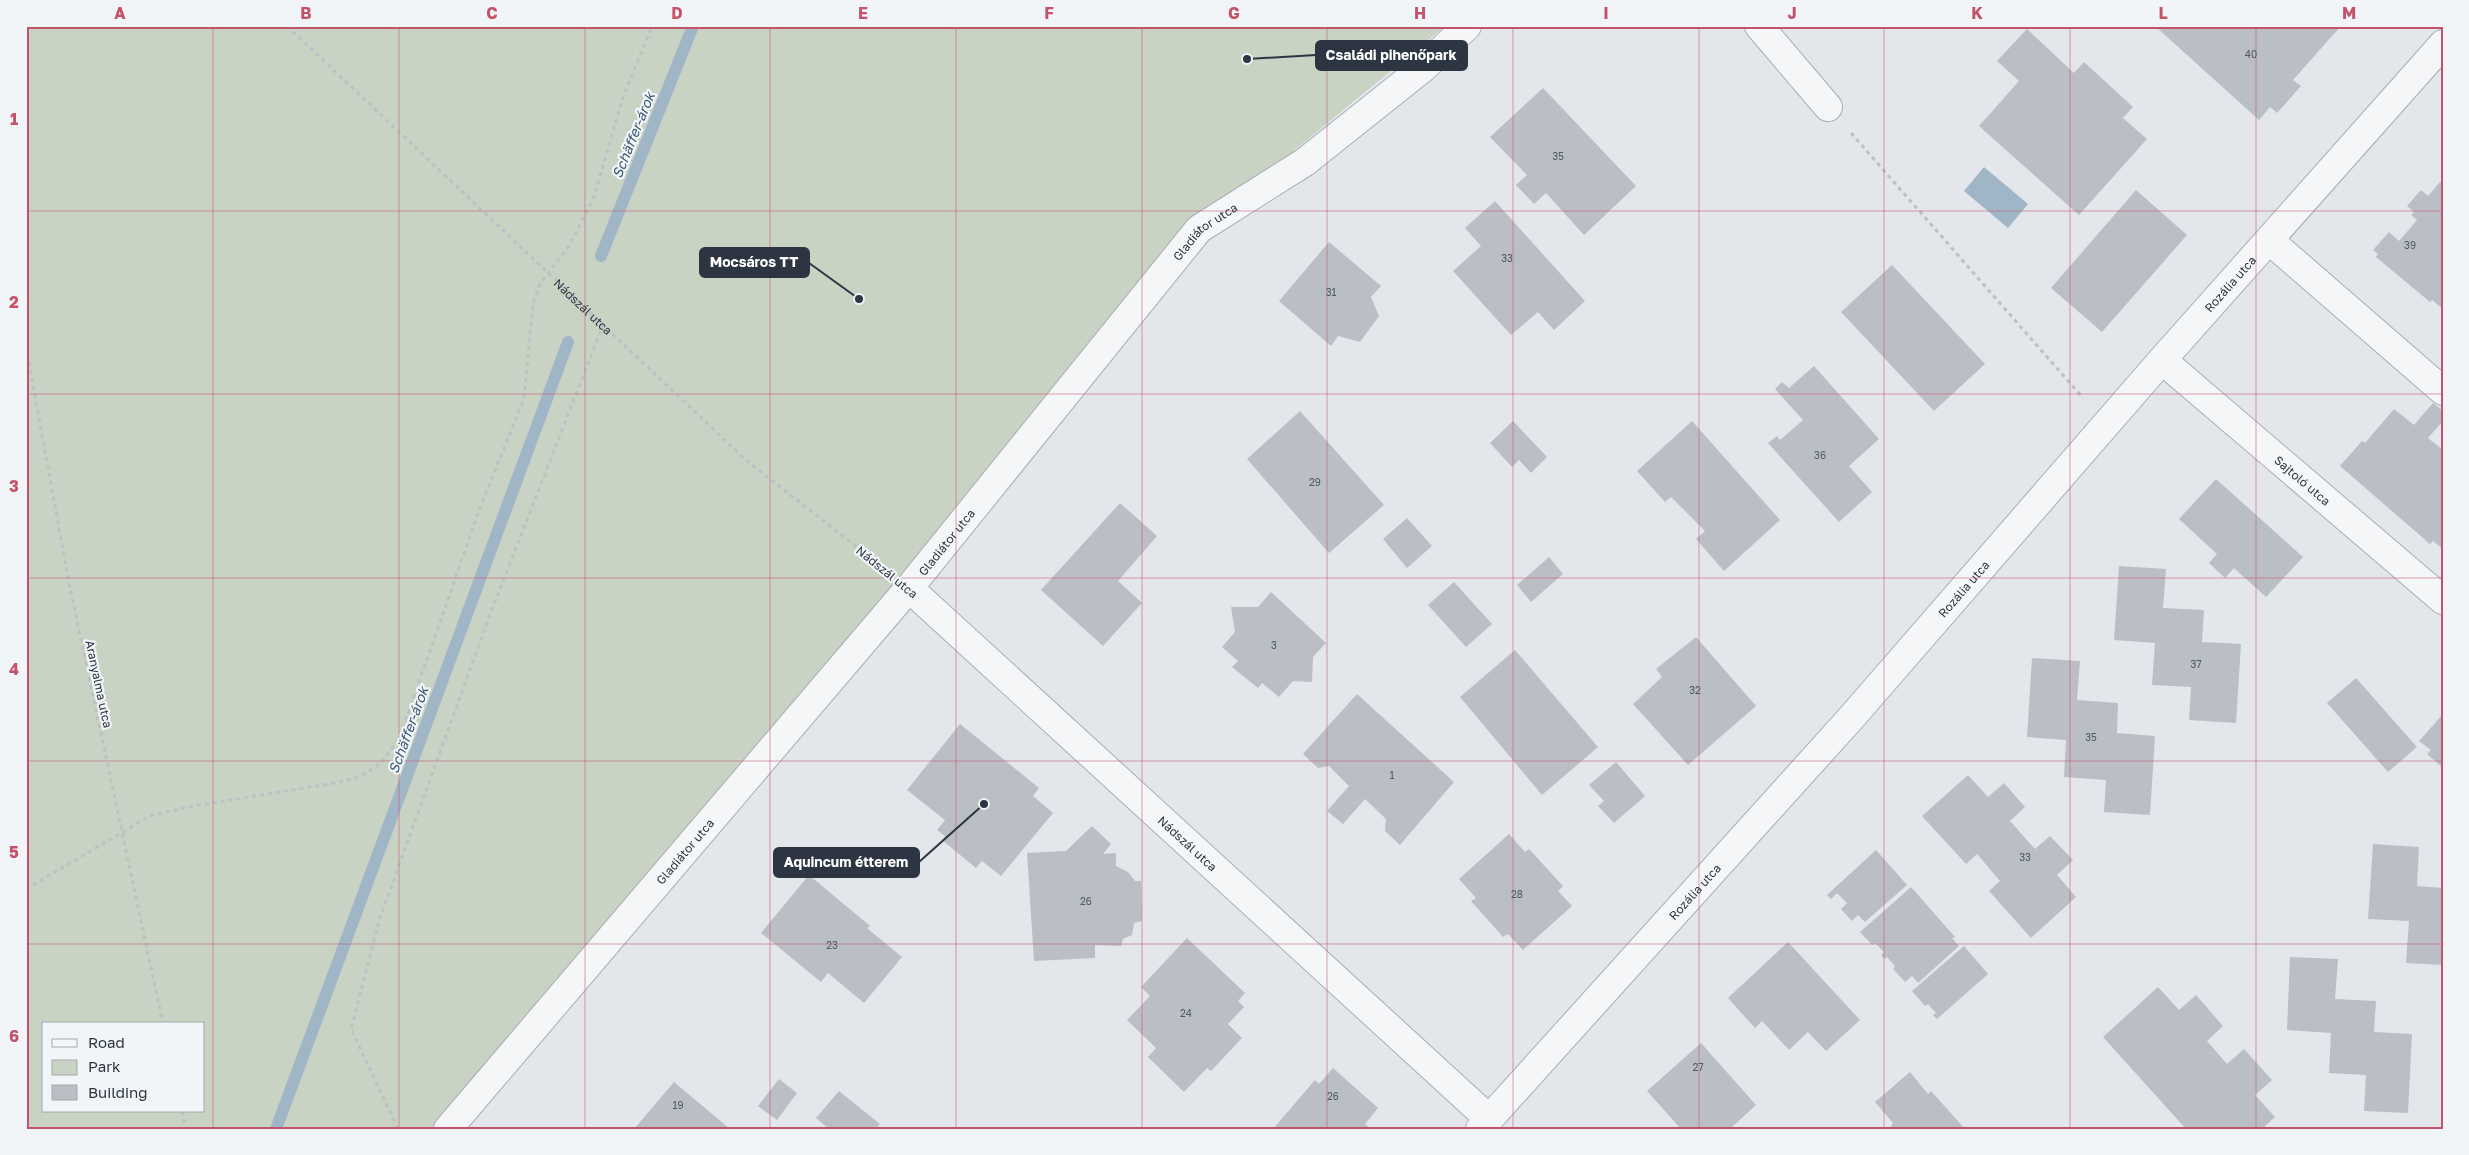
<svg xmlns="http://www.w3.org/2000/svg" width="2469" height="1155" font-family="'Golos Text',sans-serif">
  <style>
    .green { fill: #c9d3c4; fill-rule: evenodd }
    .water { fill: #a0b6c7 }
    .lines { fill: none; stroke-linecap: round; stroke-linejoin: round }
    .stream { stroke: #a0b6c7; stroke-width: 12 }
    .building { fill: #babfc6 }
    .minor-casing { stroke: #a8adb4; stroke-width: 30 }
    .path { stroke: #bdc0c5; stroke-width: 3; stroke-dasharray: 4 4; stroke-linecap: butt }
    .minor { stroke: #f5f6f8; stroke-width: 28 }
    .grid { fill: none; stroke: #c4526b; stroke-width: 1; stroke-opacity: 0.55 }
    .labels { text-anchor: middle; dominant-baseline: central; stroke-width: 4.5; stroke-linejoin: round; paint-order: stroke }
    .number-label { font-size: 10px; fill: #505862 }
    .street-label { font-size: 12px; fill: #2c3541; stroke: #f2f5f7 }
    .water-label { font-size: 14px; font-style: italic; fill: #395672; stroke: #f2f5f7 }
    .leader { fill: none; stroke: #2c3541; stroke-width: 2 }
    .callout-dot { fill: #2c3541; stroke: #f2f5f7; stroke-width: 2 }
    .callout { fill: #2c3541; stroke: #2c3541; stroke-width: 2 }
    .callout-label { font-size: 14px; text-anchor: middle; font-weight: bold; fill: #fff }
    .neatline { fill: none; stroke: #c4526b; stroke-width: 2 }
    .grid-label { font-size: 16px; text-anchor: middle; font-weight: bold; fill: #c4526b }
  </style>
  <rect width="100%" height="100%" fill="#e3e6ea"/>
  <!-- green -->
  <path class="green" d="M26,26H1445L1199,229L448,1129H26ZM44,1024H204V1111H44Z"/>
  <!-- water -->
  <path class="water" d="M1984,167L2028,204L2008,228L1964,191Z"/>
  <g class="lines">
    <!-- stream -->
    <path class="stream" d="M601,256L693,26
      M276,1129L568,342"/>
  </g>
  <!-- building -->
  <path class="building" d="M2155,26H2259L2262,29L2264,26H2341L2293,80L2301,86L2277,113L2270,107L2259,120Z
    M2027,29L2074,73L2084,62L2133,107L2123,118L2147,139L2079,215L1979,126L2019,81L1997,61Z
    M1543,88L1636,186L1584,235L1546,193L1534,204L1516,185L1527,175L1490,137Z
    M2440,182L2443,184V309L2432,300L2430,302L2376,257L2378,254L2373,250L2389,232L2399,241L2417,220L2411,215L2414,212L2407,206L2421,190L2428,196Z
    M2136,190L2187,235L2102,332L2051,288Z
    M1495,201L1585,301L1554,330L1538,312L1511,335L1453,271L1481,246L1465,228Z
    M1329,242L1381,286L1371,297L1379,316L1360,342L1338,336L1331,346L1279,301Z
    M1892,265L1985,364L1934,411L1841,312Z
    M1814,366L1879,439L1849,466L1872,492L1839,522L1768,443L1777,436L1780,440L1803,420L1775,389L1782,382L1789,388Z
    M2433,403L2443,411V421L2428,438L2443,450V549L2433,541L2430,544L2340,466L2362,441L2365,443L2394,409L2414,425Z
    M1300,411L1384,505L1329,553L1247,459Z
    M1513,421L1547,457L1531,473L1519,460L1512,467L1490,443Z
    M1692,421L1780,520L1724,571L1696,539L1705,531L1671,497L1665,502L1637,471Z
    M2216,479L2303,557L2266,597L2234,568L2225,578L2209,563L2217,554L2179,519Z
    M1120,503L1157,536L1118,581L1142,603L1103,646L1041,590Z
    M1407,518L1432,546L1407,568L1383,539Z
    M1549,557L1563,574L1531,602L1517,585Z
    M2119,566L2166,569L2163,608L2204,610L2202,642L2241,644L2236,723L2189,720L2191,687L2152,685L2155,643L2114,640Z
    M1454,582L1492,624L1466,647L1428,605Z
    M1271,592L1326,643L1313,657L1312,682L1293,681L1279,697L1262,683L1258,688L1232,667L1238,661L1222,647L1235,632L1231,607H1258Z
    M1696,637L1756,706L1688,765L1633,704L1662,677L1656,669Z
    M1515,650L1598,747L1542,795L1460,697Z
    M2032,658L2080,661L2077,700L2118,703L2117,733L2155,736L2150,815L2104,812L2106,780L2064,777L2066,740L2027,737Z
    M2356,678L2417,747L2388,772L2327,703Z
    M1357,694L1454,782L1400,845L1385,831L1386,819L1365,799L1343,824L1327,811L1349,786L1329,766L1318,768L1303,754Z
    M2443,714V768L2427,754L2431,750L2419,741Z
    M960,724L1039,788L1033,796L1053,813L1001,876L982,861L976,868L942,840L945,836L937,830L945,820L907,790Z
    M1616,762L1645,796L1614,823L1598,806L1604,801L1589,785Z
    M1968,775L1988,797L2004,783L2025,807L2010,821L2035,849L2050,836L2073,860L2057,875L2076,897L2031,938L1989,891L2000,881L1977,854L1966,864L1922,816Z
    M1092,826L1111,844L1103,854L1116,853V866L1128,872L1135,881H1141L1142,921L1134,923L1132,935L1123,939L1121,946L1095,945V958L1034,961L1027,853L1066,851Z
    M1509,834L1525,852L1529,849L1563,886L1558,891L1572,906L1523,950L1508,934L1503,937L1471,901L1476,898L1459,879Z
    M2373,844L2419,847L2417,886L2443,888V965L2406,963L2409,921L2368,919Z
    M1876,850L1907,885L1865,922L1858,915L1852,921L1841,909L1847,903L1837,893L1831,899L1827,895Z
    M809,875L870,926L867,928L902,957L864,1003L828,973L821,982L761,933Z
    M1911,887L1955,937L1952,938L1959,946L1918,983L1912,976L1905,982L1893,969L1895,966L1887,957L1884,959L1881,955L1884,952L1875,943L1872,945L1860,932Z
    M1187,938L1245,993L1238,1001L1244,1007L1228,1024L1242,1038L1211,1071L1207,1068L1184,1092L1148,1057L1156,1048L1127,1020L1150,996L1141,987Z
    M1788,942L1860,1020L1826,1051L1808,1032L1789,1050L1762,1021L1755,1028L1728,998Z
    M1964,946L1988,974L1937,1019L1933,1015L1936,1013L1928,1004L1925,1006L1912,991Z
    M2290,957L2338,959L2335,999L2376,1001L2374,1032L2412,1034L2408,1113L2364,1111L2366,1075L2329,1073L2331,1033L2287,1030Z
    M2158,987L2179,1010L2196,995L2223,1026L2207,1041L2227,1064L2244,1049L2272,1080L2255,1095L2275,1117L2262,1129H2186L2103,1037Z
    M1701,1043L1756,1105L1730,1129H1681L1647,1091Z
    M1333,1068L1378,1108L1365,1124L1371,1129H1273L1315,1080L1319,1084Z
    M1910,1072L1928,1094L1931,1091L1965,1129H1889L1893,1123L1875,1102Z
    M779,1079L797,1093L777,1120L758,1106Z
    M674,1082L730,1129H634Z
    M839,1091L880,1124L876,1129H829L816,1118Z"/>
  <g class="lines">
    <defs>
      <g id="minor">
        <path d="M1759,26L1828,107"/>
        <path d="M2269,240L2443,391"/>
        <path id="s2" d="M2162,360L2443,600"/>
        <path id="s3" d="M909,588L1488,1118"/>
        <path id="s4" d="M448,1129L909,588L1199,229L1305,162L1423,68L1467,26"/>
        <path id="s5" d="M1480,1129L1851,718L2162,360L2443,44"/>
      </g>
    </defs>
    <!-- minor casing -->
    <use href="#minor" class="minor-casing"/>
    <!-- path -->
    <g class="path">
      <path id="s1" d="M287,26L747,461L880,565"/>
      <path d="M1851,133L2083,398"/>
      <path d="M26,347L70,588L163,1024"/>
      <path d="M26,889L150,816L188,807L335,783L359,777L380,764L399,739L481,505L524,399L533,303L540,284L569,246L594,197L623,97L652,26"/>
      <path d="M182,1111L186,1129"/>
      <path d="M398,1129L351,1029L380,918L489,617L603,325"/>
    </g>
    <!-- minor -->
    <use href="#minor" class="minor"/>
  </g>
  <!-- grid -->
  <path class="grid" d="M213,26V1129M399,26V1129M585,26V1129M770,26V1129M956,26V1129M1142,26V1129M1327,26V1129M1513,26V1129M1699,26V1129M1884,26V1129M2070,26V1129M2256,26V1129M26,211H2443M26,394H2443M26,578H2443M26,761H2443M26,944H2443"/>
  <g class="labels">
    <!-- number labels -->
    <g class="number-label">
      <text x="2251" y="54">40</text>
      <text x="1558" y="156">35</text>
      <text x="2410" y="245">39</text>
      <text x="1507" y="258">33</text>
      <text x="1331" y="292">31</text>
      <text x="1820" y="455">36</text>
      <text x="1315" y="482">29</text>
      <text x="1274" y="645">3</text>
      <text x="2196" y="664">37</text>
      <text x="1695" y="690">32</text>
      <text x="2091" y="737">35</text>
      <text x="1392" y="775">1</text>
      <text x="2025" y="857">33</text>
      <text x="1517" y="894">28</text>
      <text x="1086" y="901">26</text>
      <text x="832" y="945">23</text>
      <text x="1186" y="1013">24</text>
      <text x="1698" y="1067">27</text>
      <text x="1333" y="1096">26</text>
      <text x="678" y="1105">19</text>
    </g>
    <!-- street labels -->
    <g class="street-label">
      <text stroke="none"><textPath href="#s4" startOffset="1175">Gladiátor utca</textPath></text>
      <text stroke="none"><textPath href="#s5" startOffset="1130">Rozália utca</textPath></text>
      <text stroke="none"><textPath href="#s1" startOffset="408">Nádszál utca</textPath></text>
      <text stroke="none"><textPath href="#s2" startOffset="185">Sajtoló utca</textPath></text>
      <text stroke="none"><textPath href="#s4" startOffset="770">Gladiátor utca</textPath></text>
      <text transform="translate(887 572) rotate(39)">Nádszál utca</text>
      <text stroke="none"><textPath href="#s5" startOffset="725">Rozália utca</textPath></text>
      <text transform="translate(99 684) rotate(78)">Aranyalma utca</text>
      <text stroke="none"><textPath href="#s3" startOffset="378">Nádszál utca</textPath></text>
      <text stroke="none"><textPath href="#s4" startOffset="365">Gladiátor utca</textPath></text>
      <text stroke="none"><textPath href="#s5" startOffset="320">Rozália utca</textPath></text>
    </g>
    <!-- water labels -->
    <g class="water-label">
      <text transform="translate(633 135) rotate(-68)">Schäffer-árok</text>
      <text transform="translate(408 730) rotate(-70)">Schäffer-árok</text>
    </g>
  </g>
  <!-- callouts -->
  <path class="leader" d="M1247 59L1316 55M859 299L809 263M984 804L919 862"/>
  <g class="callout-dot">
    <circle cx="1247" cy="59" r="5"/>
    <circle cx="859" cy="299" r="5"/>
    <circle cx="984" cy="804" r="5"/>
  </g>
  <g class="callout">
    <rect x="1316" y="41" width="151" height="29" rx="5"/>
    <rect x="700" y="248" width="109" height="29" rx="5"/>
    <rect x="774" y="848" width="145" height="29" rx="5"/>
  </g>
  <g class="callout-label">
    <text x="1391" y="60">Családi pihenőpark</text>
    <text x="754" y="267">Mocsáros TT</text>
    <text x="846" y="867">Aquincum étterem</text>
  </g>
  <!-- border -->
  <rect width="2469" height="1155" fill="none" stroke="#f2f5f7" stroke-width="55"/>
  <!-- legend -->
  <rect x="42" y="1022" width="162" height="90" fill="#f2f5f7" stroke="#a3a8ae"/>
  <rect x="52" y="1039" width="25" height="8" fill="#f5f6f8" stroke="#a3a8ae"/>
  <text x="88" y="1048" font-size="15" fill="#2c3541">Road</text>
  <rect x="52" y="1060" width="25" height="15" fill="#c9d3c4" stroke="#a3a8ae"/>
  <text x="88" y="1072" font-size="15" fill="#2c3541">Park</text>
  <rect x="52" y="1085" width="25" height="15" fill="#babfc6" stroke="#a3a8ae"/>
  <text x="88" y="1098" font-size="15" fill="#2c3541">Building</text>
  <rect x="28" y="28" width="2414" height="1100" class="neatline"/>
  <g class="grid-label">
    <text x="120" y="19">A</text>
    <text x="306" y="19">B</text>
    <text x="492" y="19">C</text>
    <text x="677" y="19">D</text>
    <text x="863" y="19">E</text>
    <text x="1049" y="19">F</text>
    <text x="1234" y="19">G</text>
    <text x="1420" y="19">H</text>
    <text x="1606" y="19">I</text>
    <text x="1792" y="19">J</text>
    <text x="1977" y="19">K</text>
    <text x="2163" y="19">L</text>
    <text x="2349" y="19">M</text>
    <text x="14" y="125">1</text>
    <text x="14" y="308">2</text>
    <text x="14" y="492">3</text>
    <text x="14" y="675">4</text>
    <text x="14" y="858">5</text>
    <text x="14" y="1042">6</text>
  </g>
</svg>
